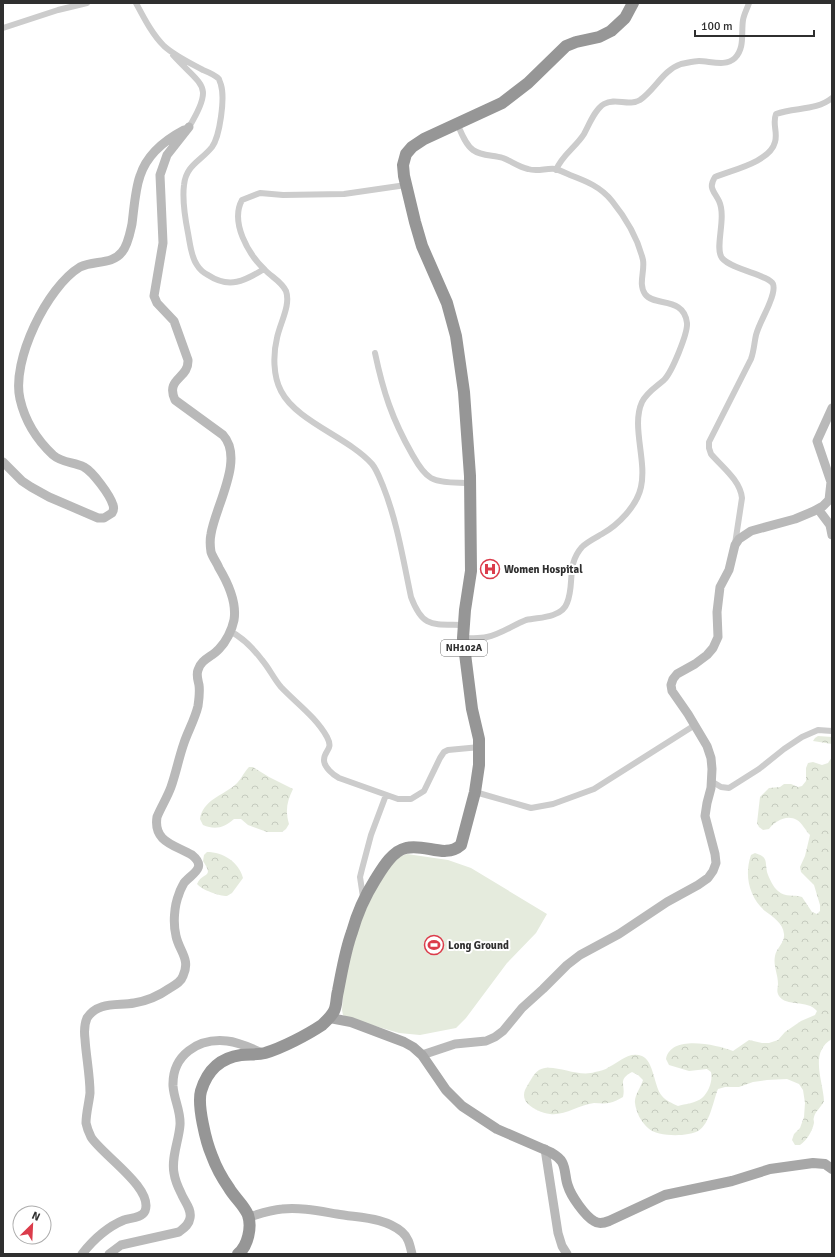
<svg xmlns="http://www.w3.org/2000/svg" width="835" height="1257" font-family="Signika,sans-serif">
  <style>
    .forest { fill: url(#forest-crowns) }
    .pitch { fill: #e5ebdd }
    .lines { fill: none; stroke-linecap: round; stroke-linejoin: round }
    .street { stroke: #ccc; stroke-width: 6 }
    .secondary { stroke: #b9b9b9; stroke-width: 9 }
    .primary { stroke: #a7a7a7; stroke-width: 10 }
    .highway { stroke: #969696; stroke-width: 12 }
    .labels { text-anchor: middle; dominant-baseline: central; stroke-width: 4; stroke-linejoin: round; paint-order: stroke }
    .shield { fill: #fff; stroke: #6d6d6d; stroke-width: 1 }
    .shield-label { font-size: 10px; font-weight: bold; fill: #2f2f2f }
    .poi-label { font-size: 11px; font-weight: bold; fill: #2f2f2f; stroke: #fff; text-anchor: start }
  </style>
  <defs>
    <pattern id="forest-crowns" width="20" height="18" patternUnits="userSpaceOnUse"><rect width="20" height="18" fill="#e5ebdd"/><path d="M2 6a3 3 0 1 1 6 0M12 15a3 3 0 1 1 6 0" fill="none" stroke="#c5cabe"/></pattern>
  </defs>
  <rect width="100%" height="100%" fill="#fff"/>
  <!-- forest -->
  <path class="forest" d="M818,736L832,737V744L813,741L815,738Z
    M832,757V1039C809,1052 823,1080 824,1101C821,1108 815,1111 814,1117C813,1121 814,1119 814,1123C812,1132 807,1140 800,1145H795L792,1140L794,1134L800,1128L804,1117L805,1103L803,1090L799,1084L787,1079L767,1080L753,1082L739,1087H725L718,1089C713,1101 710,1124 698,1131C687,1137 657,1137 648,1128C641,1122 636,1112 635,1103C634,1096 641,1087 643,1080L638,1075L632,1072C617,1080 626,1084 623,1097C619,1099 614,1102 609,1103C604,1104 599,1103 594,1103C579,1105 564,1116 550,1114C542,1113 533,1109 528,1104C524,1100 523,1095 525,1090C528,1085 533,1074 539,1070C553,1062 577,1078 595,1072C600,1071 605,1070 609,1067C620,1062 629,1051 642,1056C654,1061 654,1087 662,1096C666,1101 672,1103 678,1106C685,1104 696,1103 702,1098C709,1092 713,1080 711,1072L707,1069L689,1071L669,1065L666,1059C671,1034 717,1045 733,1051L749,1040L762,1043H769L778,1040L785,1032L801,1021L815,1015L817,1011C807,999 786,1007 779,996C776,991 778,988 778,984C778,974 773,966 775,956C776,948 785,943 784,934C783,923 773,917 765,911C749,897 744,875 751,855L755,853C768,857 765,861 767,872C769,878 773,887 778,891C786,898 794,894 802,897L812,912L817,914L820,911V905L814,885L801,872L800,867L805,856L810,835C806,831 802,823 797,820C787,814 775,821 769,829L763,830L759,827L757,823L760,797L769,788L780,787L784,784H791L798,787L802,786L806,781V768L808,763L813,762L822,765L828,763Z
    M249,767H253L269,777L293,789C287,801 285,811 289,824L286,829L282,832H267L248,825L241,819H234C224,828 215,830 203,825L200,819C203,800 222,796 235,785C241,780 244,772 249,767Z
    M207,852C223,852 239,862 243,878L232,893L227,896C219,896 202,890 197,884C202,872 215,879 203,861L204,855Z"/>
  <!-- pitch -->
  <path class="pitch" d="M407,854L448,860L471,868L547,914L536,933L507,963L466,1018L456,1028L420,1035L399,1033L351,1019L343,1015L342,1010L344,981L359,925L374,892L393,862L399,857Z"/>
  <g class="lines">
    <!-- street -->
    <path class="street" d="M136,3C144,18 152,34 164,46C175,56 190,63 203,70C208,72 215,75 219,79C219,80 221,84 221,85C225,98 220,136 212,147C201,161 186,165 184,185C182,201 185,218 188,233C190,243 191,257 197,265C200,270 204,273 208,275C229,289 245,281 264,269
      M3,28L58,10L87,3
      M173,55C202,87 215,84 189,127
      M457,123C461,132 465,144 473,150C481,156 493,155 503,158C511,161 519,167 528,169C537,172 546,168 555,169C560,170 565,173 570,175C586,181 601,187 612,201C625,217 638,239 643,260C645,271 638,284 645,294C654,307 684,296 687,323C688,333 672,372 664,380C656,387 647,392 642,402C631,426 647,460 641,487C637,506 618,525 602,534C595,538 587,542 582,547C566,565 575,584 567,603C565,609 559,613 553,615C545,618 535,618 526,620C513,625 501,634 487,637C479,639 471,638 463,638
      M556,170C562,155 576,147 584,134C589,125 595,109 604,104C616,97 628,107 640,100C655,90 663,70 681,64C687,63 694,61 699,61C710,61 726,67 735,58C745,48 741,33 743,20C744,14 747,9 749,3
      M406,185L344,194L283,195L260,193L242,200C230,222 248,254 265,270C272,277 282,282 286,291C291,305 280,323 277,338C273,354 273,376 281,391C297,422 348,437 372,464C377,470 380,479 383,486C397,521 403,559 411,597C423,629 433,624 464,625
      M375,353C383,391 392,419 412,454C416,461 422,473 431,478C442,484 458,482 470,483
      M735,544L742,498C740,480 722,467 711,454L709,448V442L751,359C754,351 754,344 756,335C759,324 766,313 770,302C772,297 775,289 773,284C769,275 732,270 722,258C714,248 727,218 719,201C714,191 708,188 715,177C732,170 770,162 775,142C778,132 772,124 776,114C795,107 816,111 832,98
      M230,631C243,638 253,648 262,660C269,668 274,679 281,687C296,703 316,717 327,737C334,750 324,750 324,760C324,767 333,775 339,778L398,799H411L424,791L440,758L444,752L448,750L480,747
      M711,781L721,787L729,788L759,769L784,749L802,737L818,730L832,731
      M475,792L531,808L553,804L594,789L695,725
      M363,897L360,877L362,869L371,835L386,795"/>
    <!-- secondary -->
    <path class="secondary" d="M3,462L22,481L31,487L49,497L98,518H104L112,513C114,510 114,508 113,505C110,495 93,472 84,467C74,462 62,463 53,455C37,440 25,421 20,399C11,361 47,287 80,267C94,260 112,265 122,252C128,245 130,233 132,224C134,209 135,190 140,176C147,154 165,140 184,130
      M818,509L830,525L832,535
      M422,1055L455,1044L486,1041L495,1037L503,1031L522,1008L543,989L567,965L580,955L619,934L667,902L698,885L708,878L713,871L716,863L715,854L705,816L707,803L711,788L712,769L711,758L707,746L688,714L672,691L671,685L673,679L677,674L695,664L707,655L713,648L718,637L717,612L720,587L729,570L735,545L739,539L751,531L795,519L814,511L823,506L829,500L831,482L817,441L832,408
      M545,1149L558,1233L562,1246L567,1254
      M249,1217C259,1214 270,1210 282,1209C300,1207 319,1211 337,1214C359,1218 384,1217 402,1232C409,1238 410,1246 412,1254
      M82,1254C93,1240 107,1227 124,1220C130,1218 142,1218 145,1211C154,1188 101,1154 91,1137C89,1133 87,1128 86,1123C86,1113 89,1103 90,1093C90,1075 86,1056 85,1039C84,1031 84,1025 87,1018C98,1001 118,1006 134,1003C147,1001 160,995 170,988C175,985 181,982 183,976C191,959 179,951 176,936C173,924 174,906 179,894C180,890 182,887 184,883C191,874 208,868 192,855C175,845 153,842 157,817C161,807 167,798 171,787C176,773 179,757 184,743C188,731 195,719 198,706C199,699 200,692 199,685C198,680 196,675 198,670C201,659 212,657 219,649C226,642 232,630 234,620C237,602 228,583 219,568C217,563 213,558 211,552C210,546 210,539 211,534C215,507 245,459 223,435L175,400C165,378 189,379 188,360L174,321L157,303L154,296L163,243L160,175L167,155L189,127
      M109,1254L121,1245L179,1232C184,1228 189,1225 190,1218C192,1209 184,1201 181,1193C178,1187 175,1180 174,1173C171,1158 179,1140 180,1125C181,1111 174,1100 173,1086C172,1055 198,1038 227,1041C239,1042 251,1048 262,1053"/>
    <!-- primary -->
    <path class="primary" d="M330,1018L351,1022L404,1042L413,1047L422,1055L446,1090L462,1106L497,1129L550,1152C555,1155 559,1157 562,1162C566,1169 565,1179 568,1186C571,1196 585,1216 594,1221C598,1224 604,1223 609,1221L665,1195L732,1181L770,1169L813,1163L825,1164L832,1169"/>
    <!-- highway -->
    <path class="highway" d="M238,1254C248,1246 252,1227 248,1215C244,1205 234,1197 229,1188C222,1178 216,1167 212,1156C206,1142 197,1105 201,1091C207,1071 219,1058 241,1055C249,1054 257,1055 265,1053C282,1048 307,1035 322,1025C326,1021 331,1017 334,1011C337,1005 336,998 338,991C342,971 345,951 352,932C357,914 365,896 375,880C382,869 392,851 406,848C425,843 445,859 461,845L475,792L479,765V739L472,709L463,638L465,610L471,571L470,476L464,392L456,336L447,303L422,246L415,222L404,176L403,165L406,154L412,147L424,139L502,103L528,83L566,46L576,42L599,37L611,31L625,18L633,3"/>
  </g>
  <!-- icons -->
  <defs>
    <symbol id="hospital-ring" viewBox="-11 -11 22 22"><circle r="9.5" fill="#fff" stroke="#db3c4b" stroke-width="1.5"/><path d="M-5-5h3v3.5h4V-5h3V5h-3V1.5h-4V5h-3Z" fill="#db3c4b"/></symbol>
    <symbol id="stadium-ring" viewBox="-11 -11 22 22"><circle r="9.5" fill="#fff" stroke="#db3c4b" stroke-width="1.5"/><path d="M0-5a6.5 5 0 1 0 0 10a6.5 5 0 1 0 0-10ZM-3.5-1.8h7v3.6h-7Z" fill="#db3c4b"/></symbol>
  </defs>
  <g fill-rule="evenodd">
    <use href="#hospital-ring" x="479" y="558" width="22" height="22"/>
    <use href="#stadium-ring" x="423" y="934" width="22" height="22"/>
  </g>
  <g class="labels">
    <!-- shield labels -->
    <rect class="shield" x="441" y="640" width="46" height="16" rx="3"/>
    <g class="shield-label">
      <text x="464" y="648">NH102A</text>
    </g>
    <!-- poi labels -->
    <g class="poi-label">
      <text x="504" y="569">Women Hospital</text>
      <text x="448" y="945">Long Ground</text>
    </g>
  </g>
  <!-- border -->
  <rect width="835" height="1257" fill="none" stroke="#2f2f2f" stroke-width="8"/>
  <!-- north arrow -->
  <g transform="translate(32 1225) rotate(24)"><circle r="19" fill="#ffffff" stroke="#acacac"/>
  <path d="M0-3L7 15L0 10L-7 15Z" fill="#db3c4b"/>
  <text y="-6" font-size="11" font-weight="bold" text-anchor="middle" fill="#2f2f2f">N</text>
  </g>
  <!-- scale -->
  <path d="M695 30v6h119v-6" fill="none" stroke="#2f2f2f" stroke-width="2"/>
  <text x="701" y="30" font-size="12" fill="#2f2f2f" stroke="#ffffff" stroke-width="3" paint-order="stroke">100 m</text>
</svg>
